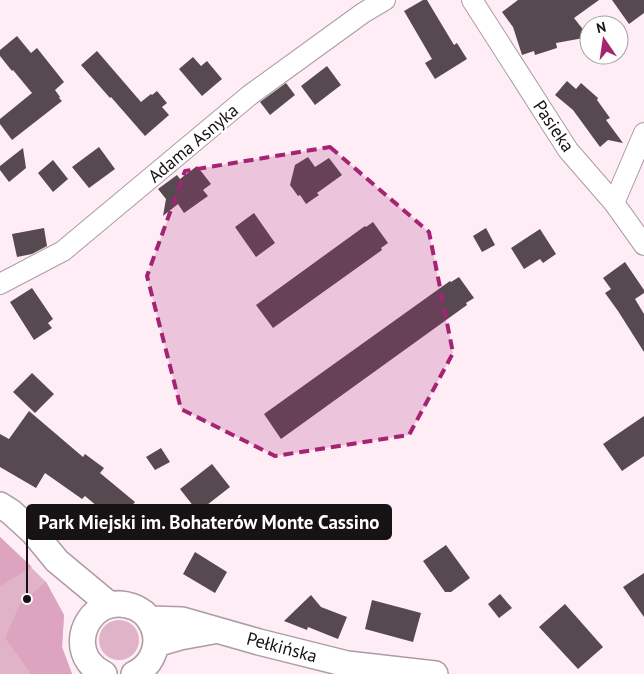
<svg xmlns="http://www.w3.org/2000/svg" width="644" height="674" font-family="'PT Sans',sans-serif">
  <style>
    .green { fill: #e0b3c9 }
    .forest { fill: #dda4c0 }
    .building { fill: #574950 }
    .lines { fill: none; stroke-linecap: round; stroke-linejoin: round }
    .minor-casing { stroke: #ac9ca3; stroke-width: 22 }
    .tertiary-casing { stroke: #ac9ca3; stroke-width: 28 }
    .minor { stroke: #fff; stroke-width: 20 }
    .tertiary { stroke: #fff; stroke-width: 25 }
    .marked { fill: #a42473; fill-opacity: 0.2; stroke: #a42473; stroke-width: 4; stroke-dasharray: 10 6; stroke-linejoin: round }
    .labels { text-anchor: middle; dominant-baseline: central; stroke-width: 5; stroke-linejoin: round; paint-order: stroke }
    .street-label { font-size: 18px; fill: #171214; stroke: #fff }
    .leader { fill: none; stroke: #171214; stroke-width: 2 }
    .callout-dot { fill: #171214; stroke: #fff; stroke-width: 2 }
    .callout { fill: #171214; stroke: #171214; stroke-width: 2 }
    .callout-label { font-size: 19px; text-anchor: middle; font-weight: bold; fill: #fff }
  </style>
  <rect width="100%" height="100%" fill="#feedf5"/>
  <!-- green -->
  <path class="green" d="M0,537L46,582L64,615L62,647L72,674H0Z
    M99 640a20 20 0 1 1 40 0a20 20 0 1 1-40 0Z"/>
  <!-- forest -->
  <path class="forest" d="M0,537L32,567L0,586Z
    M46,582L64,615L62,647L72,674H31L5,638L20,604Z"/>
  <!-- building -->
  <path class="building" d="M423,0H427L454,45L457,43L467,59L435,79L425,63L432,59L404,11Z
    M518,0H599L574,18L589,37L556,43L557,48L535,55L534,51L522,55L513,27L502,12Z
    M612,0H644V13L629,24Z
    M17,36L31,53L37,48L64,82L55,90L60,97L59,98L62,101L12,140L0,124V119L32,93L13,70L12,71L0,56V50Z
    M97,51L141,102L151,94L152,95L157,91L167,103L162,107L169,115L145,136L111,97L110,98L81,65Z
    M193,57L201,66L207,61L222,79L202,96L179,69Z
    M327,66L341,85L315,105L301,86Z
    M567,81L576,89L581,83L598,98L597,100L610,118L606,120L623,143L608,140L600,147L573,110L555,95Z
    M286,83L295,95L270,115L260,102Z
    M99,147L115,169L89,188L72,167Z
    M23,148L26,168L9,182L0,170V166Z
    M308,157L315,167L329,158L342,175L317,193L319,195L306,204L300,195L298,196L290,185L295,165Z
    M53,160L68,179L53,192L38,173Z
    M197,166L211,184L203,190L208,196L184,213L178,204L163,216L166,199L158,189L177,175L180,179Z
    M254,213L275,243L256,257L235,227Z
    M373,222L388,243L381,248L382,250L273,328L256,305L365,226L366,227Z
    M44,228L47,246L32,254L17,257L12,234Z
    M486,228L495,245L482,252L473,236Z
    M540,229L556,254L543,263L540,259L524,269L511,248Z
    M625,262L644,290V293L635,299L644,314V352L618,311L605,293L611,289L603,278Z
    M459,277L474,298L466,303L467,305L281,439L264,414L450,281L451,282Z
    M32,288L53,319L48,323L52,328L34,340L10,302Z
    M32,373L54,394L35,413L13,392Z
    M29,411L83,457L85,454L104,468L100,473L135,502L117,523L85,496L82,499L45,473L36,488L0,467V434L9,439Z
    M644,416V456L622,471L603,444Z
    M161,448L170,462L155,470L146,457Z
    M212,464L230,487L198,512L180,489Z
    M446,545L470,578L451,592H445L423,561Z
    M195,552L227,572L215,593L183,574Z
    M644,573V617L623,587Z
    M500,594L512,608L499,618L488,604Z
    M311,595L321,607L347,617L338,639L308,627L307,630L284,621Z
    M372,600L421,613L413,642L365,629Z
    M565,604L603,647L578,669L539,627Z"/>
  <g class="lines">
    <defs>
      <path id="minor" d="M472,0L568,150L614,203L644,245
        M614,203L644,133
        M0,284L63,251L250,95L363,13L385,0"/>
      <path id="tertiary" d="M0,505L11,512L34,533L57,561L110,605
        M149,619L182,620L259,642L347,664L435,674
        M156,644L180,637L213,631
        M104,674C98,671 93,667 89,662C70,635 95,597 127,605C133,606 139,609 144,613C152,621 156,630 156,641C155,656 147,668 134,674"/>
    </defs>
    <!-- minor casing -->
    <use href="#minor" class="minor-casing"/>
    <!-- tertiary casing -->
    <use href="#tertiary" class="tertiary-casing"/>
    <!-- minor -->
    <use href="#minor" class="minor"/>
    <!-- tertiary -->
    <use href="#tertiary" class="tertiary"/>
  </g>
  <!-- marked area -->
  <path class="marked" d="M330,147L429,232L453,353L409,435L275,456L181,409L147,276L185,171Z"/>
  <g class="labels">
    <!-- street labels -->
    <g class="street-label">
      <text transform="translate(554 126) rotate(56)">Pasieka</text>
      <text transform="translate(193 143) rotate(-40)">Adama Asnyka</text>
      <text transform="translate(282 647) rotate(15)">Pełkińska</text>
    </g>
  </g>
  <!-- callouts -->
  <path class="leader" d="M27 599L27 522"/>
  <circle class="callout-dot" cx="27" cy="599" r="5"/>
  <rect class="callout" x="27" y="505" width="364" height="34" rx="5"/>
  <g class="callout-label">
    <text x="209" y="529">Park Miejski im. Bohaterów Monte Cassino</text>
  </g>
  <!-- north arrow -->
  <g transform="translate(604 40) rotate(347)"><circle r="24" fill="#ffffff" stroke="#a2a0a1"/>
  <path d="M0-4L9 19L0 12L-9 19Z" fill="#a42473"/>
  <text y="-8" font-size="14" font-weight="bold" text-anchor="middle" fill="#171214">N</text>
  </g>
</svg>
